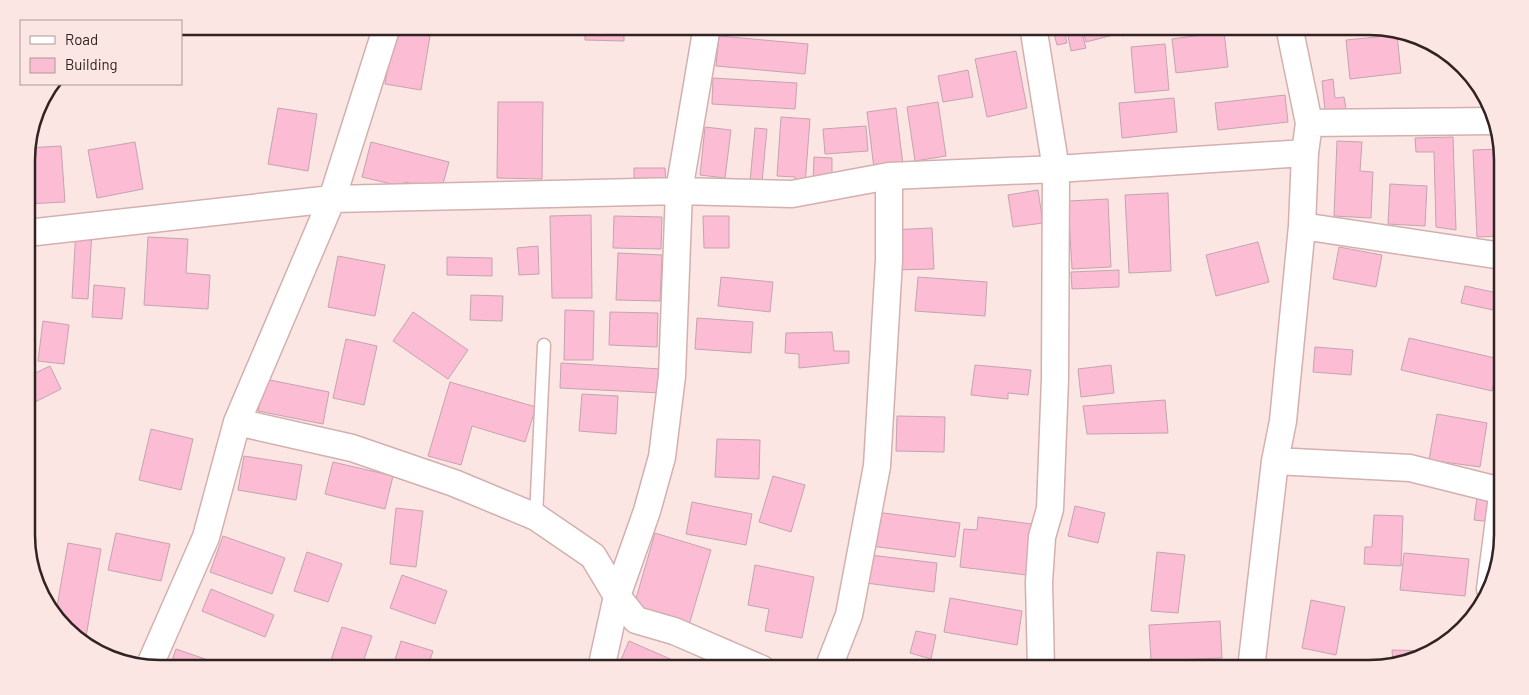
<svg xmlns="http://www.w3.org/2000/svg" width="1529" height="695" font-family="Barlow,sans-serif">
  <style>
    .building { fill: #fbbcd4; stroke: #c4a4b0 }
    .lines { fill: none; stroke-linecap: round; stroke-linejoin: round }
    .lane-casing { stroke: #d3b0af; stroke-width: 15 }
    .street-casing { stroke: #d3b0af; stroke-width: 29 }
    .lane { stroke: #fff; stroke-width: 12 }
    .street { stroke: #fff; stroke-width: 26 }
    .rim { fill: none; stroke: #302322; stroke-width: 2.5 }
  </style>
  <rect width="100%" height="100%" fill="#fce6e4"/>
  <!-- building -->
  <path class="building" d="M585,26H624V41L585,40Z
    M772,26H812L811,32Z
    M1052,26H1079L1080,31L1065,34L1067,43L1057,45Z
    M1082,26H1115L1117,34L1086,42Z
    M1121,26H1137L1138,33L1122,36Z
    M394,30L430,36L421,90L385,84Z
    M1224,32L1228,67L1176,73L1172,39Z
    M1082,33L1086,48L1071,51L1068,36Z
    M1397,35L1401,73L1350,79L1346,40Z
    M719,36L808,44L805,74L716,66Z
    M1165,44L1169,90L1135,93L1131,47Z
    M1016,51L1027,108L987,117L975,59Z
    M968,70L973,97L943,102L938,76Z
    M713,78L797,83L795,109L712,104Z
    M1333,79L1335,98L1344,97L1346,109L1325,111L1322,81Z
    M1285,95L1288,122L1218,130L1215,103Z
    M1174,98L1177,132L1122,138L1119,103Z
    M498,102H543L542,179L497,178Z
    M938,102L946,156L915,161L907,107Z
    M278,108L317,114L308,171L268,164Z
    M896,108L903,165L874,168L867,112Z
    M781,117L810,119L805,185L795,184V177L777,176Z
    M866,126L868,151L825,154L823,129Z
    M705,127L731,130L725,178L700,175Z
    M755,128L767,129L762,182L750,181Z
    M1453,137L1456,230L1436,227L1434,152H1416L1415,138Z
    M1337,141L1362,142L1360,171L1373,172L1371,218L1334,216Z
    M135,142L143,189L97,198L88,150Z
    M371,142L449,162L441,191L405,182L404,187L362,177Z
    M61,146L65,202L27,204V148Z
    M1498,149L1502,236L1477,237L1473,150Z
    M814,157L832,158V185L813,184Z
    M634,168H665L666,185H634Z
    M1390,184L1427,186L1425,226L1388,224Z
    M1038,190L1043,223L1013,227L1008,195Z
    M1168,193L1171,271L1129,273L1125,195Z
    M1108,199L1111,267L1072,269L1068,201Z
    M591,215L592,298H552L550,216Z
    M614,216L662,217L661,249L613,248Z
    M703,216H729V248H704Z
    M932,228L934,269L892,270L891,230Z
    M76,229L92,230L88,299L72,298Z
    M148,237L188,239L186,273L210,275L208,309L144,305Z
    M1258,242L1269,282L1216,296L1206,255Z
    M538,246L539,274L519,275L517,248Z
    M1339,247L1382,255L1376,287L1333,279Z
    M618,253L662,255L660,301L616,300Z
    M338,256L385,265L375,316L328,307Z
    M447,257L492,258V276L447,275Z
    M1119,270V287L1072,289L1071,272Z
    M721,277L773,282L770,312L718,306Z
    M918,277L987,282L985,316L915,311Z
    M94,285L125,288L122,319L92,317Z
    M1465,286L1502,294V312L1461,303Z
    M471,295L503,296L502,321L470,320Z
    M565,310L594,311L593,360H564Z
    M413,312L468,350L448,379L393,341Z
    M610,312L658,313L657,347L609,345Z
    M697,318L753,322L751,353L695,349Z
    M43,321L69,325L64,364L38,361Z
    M832,332L834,351H849V363L799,368V354L785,353L786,333Z
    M1409,338L1499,359L1492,391L1401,370Z
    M346,339L377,346L364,405L333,398Z
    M1315,347L1353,350L1351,375L1313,372Z
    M561,363L661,369L660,393L560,388Z
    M975,365L1031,370L1028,395L1008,393V399L971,395Z
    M1111,365L1114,393L1081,397L1078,369Z
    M50,366L61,389L27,406V377Z
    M265,379L329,392L323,424L258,411Z
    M450,382L536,407L525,442L472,426L461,465L428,456Z
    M582,394L618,396L616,434L579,431Z
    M1165,400L1168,433L1087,434L1083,406Z
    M1437,414L1487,423L1480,467L1429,460Z
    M897,416L945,417L944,452L896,451Z
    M151,429L193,439L181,490L139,480Z
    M717,439L760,440L759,479L715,477Z
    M244,456L302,465L296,500L238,490Z
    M333,462L393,476L385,509L325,494Z
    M773,476L805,485L791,532L759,522Z
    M1477,497L1496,499L1493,522L1474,520Z
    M692,502L752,514L746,545L686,534Z
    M1075,506L1105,513L1098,543L1068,536Z
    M396,508L423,511L416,567L390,564Z
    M876,512L960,523L955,557L871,546Z
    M1374,515L1403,516L1401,566L1364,564L1365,547H1372Z
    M978,517L1032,524L1026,575L960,567L964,529L977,530Z
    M116,533L170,544L161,581L108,570Z
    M655,533L711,550L689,625L633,609Z
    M223,536L285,558L272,594L210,572Z
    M68,543L101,549L86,637L80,636L55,618Z
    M307,552L342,564L328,602L294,591Z
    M1157,552L1185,555L1178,613L1151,611Z
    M1404,553L1469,559L1465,596L1400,590Z
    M870,555L937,563L934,592L866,583Z
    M755,565L814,577L802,638L765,631L769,609L748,605Z
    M402,575L447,591L435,624L390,608Z
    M211,589L274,615L265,637L202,611Z
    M950,598L1022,611L1017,645L944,632Z
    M1311,600L1345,607L1336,655L1302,648Z
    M1220,621L1222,658L1151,661L1149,625Z
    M342,627L372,636L364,659L384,666L383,669H328Z
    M916,631L936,635L931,659L910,653Z
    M401,641L433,651L427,669H392Z
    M629,641L693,669H617Z
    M176,649L234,669H169Z
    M1392,650L1429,651L1393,663Z
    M520,660L552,669H518Z"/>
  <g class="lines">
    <defs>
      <path id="lane" d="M536,517L544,345"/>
      <path id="street" d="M1033,26L1056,169L1055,379L1050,509L1042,537L1039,582L1041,669
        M1309,123L1493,121
        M1302,226L1502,256
        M27,233L332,199L679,191L792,194L889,176L1056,169L1305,153
        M237,422L352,448L454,483L536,517L593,556L617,596L636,620L674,631L762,669
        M1275,461L1410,468L1502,491
        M1490,589L1503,488
        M149,667L206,537L237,422L332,199L387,26
        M601,669L617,596L647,511L662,457L672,376L679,191L707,26
        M828,669L849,615L877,466L889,260V176
        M1251,669L1275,461L1283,421L1302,226L1305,153L1309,123L1289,26"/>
    </defs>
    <!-- lane casing -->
    <use href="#lane" class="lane-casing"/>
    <!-- street casing -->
    <use href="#street" class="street-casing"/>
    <!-- lane -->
    <use href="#lane" class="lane"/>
    <!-- street -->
    <use href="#street" class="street"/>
  </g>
  <!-- crop -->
  <path d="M0 0H1529V695H0ZM160 35H1369A125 125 0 0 1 1494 160V535A125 125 0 0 1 1369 660H160A125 125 0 0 1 35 535V160A125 125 0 0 1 160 35Z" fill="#fce6e4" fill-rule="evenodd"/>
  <path class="rim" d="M160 35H1369A125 125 0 0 1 1494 160V535A125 125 0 0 1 1369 660H160A125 125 0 0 1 35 535V160A125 125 0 0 1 160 35Z"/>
  <!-- legend -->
  <rect x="20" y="20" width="162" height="65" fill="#fce6e4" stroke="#aa9896"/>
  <rect x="30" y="36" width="25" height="8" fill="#ffffff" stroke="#aa9896"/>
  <text x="65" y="45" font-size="15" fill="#302322">Road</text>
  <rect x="30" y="58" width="25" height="15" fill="#fbbcd4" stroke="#aa9896"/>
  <text x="65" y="70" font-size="15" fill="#302322">Building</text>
</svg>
